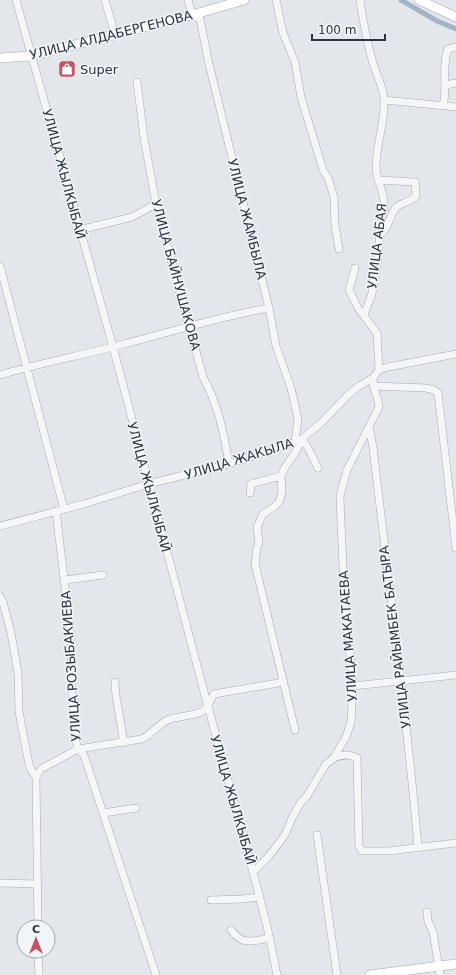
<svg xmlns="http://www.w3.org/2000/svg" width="456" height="975" font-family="'DejaVu Sans',sans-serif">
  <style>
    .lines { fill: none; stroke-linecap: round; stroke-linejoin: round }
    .canal { stroke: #a1b4c7; stroke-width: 5 }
    .minor-casing { stroke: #a8adb4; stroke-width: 8 }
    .major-casing { stroke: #a3abb5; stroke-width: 10 }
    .minor { stroke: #f5f6f8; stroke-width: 7 }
    .major { stroke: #fff; stroke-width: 9 }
    .labels { text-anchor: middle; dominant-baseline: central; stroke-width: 3; stroke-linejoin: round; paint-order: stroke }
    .street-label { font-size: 13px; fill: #2c3441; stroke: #f2f5f7 }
    .poi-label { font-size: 13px; fill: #2c3441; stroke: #f2f5f7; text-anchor: start }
  </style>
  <rect width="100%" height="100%" fill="#e3e6ea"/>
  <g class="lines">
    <!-- canal -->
    <path class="canal" d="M401,0L437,21L456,29"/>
    <defs>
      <path id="minor" d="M16,0L113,347L203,688L253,872L267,926L277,975
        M105,0L115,35
        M188,0L192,15L200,19L209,64L269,308L276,346L291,388L298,419L295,442
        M276,0L283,33L295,62L301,97L323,170L328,178L334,197L335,226L339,249
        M360,0C363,20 367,43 373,63C376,75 384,87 384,100C385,123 376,145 376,167C376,180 385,192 384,206C384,213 380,220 380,227C379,249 377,271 372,293C370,301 366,308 364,316L377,333L379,370
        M137,82L144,138L156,204L203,377C218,404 224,434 229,464
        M446,85L456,83
        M384,100L456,107
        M443,106C448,87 441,67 448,49L456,47
        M378,180L415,182L416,196C409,203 399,203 395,209C389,218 389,228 380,234
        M79,230L132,217L156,204
        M0,266L64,509
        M355,268L349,290L358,308L364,316
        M0,375C41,363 83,355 124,344C172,332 220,316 269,308
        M373,386L426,388L434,390L438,393L456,548
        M369,427L373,447C388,580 407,713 418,847
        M250,493L251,484L281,476
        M56,511L71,637L72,699L76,742L78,749L84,755L156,975
        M0,526L84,504L148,484L229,464L278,448L302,439L321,423L349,394L359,386L373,378L379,370L388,367L456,354
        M65,580L103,575
        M0,596L3,602L11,633L18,673L19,712L28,759L30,768L36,777L38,927
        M115,682L116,696L124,743
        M353,686L456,675
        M295,730L255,564L257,548L259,542L257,527L263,514L274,507L279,502L282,492L281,476L284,469L295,453L302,439L308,448L318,468
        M333,758C341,755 349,753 357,758L359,846L362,851H389L456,843
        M36,777L41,769L78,749L142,739C152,734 158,724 170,719C178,716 198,716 204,710C208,706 211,699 214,694L284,682
        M103,813L136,808
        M317,835L337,975
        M253,872L269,856L285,835L292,818L301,802L307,796L326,764L333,759L346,737L351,722L353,686L345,607L341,524L340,496L347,470L379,407C378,397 373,389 373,378
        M0,883L37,884
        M211,900L241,899L260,897
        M427,912L428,921L433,932L440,975
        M231,930C243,946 252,941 270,938
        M38,951L39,975"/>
      <path id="major" d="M419,0L456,17
        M0,58L31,56L192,15L244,0
        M370,975L456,964"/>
    </defs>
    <!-- minor casing -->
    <use href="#minor" class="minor-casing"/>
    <!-- major casing -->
    <use href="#major" class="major-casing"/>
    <!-- minor -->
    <use href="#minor" class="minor"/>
    <!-- major -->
    <use href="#major" class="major"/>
  </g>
  <!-- icons -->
  <defs>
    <symbol id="shop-square" viewBox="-11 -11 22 22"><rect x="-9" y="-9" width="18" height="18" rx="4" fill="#c35367" stroke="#f2f5f7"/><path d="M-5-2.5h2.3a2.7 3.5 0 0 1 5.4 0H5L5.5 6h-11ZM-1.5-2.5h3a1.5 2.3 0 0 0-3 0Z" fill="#fff"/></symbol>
  </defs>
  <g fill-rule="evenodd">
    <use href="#shop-square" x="57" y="59" width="20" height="20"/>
  </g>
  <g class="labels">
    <!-- street labels -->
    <g class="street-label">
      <text transform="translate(111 35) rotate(-14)">УЛИЦА АЛДАБЕРГЕНОВА</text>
      <text transform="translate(64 174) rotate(75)">УЛИЦА ЖЫЛКЫБАЙ</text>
      <text transform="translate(247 219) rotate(76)">УЛИЦА ЖАМБЫЛА</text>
      <text transform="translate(377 246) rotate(-83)">УЛИЦА АБАЯ</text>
      <text transform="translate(176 275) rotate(75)">УЛИЦА БАЙНУШАКОВА</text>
      <text transform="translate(239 459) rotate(-17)">УЛИЦА ЖАКЫЛА</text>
      <text transform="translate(149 487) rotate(75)">УЛИЦА ЖЫЛКЫБАЙ</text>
      <text transform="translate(348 636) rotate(-94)">УЛИЦА МАКАТАЕВА</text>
      <text transform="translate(395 637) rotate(-97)">УЛИЦА РАЙЫМБЕК БАТЫРА</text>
      <text transform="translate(71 666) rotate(-94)">УЛИЦА РОЗЫБАКИЕВА</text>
      <text transform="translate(233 800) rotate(74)">УЛИЦА ЖЫЛКЫБАЙ</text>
    </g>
    <!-- poi labels -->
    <g class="poi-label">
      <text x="80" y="69">Super</text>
    </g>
  </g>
  <!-- north arrow -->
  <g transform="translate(36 939)"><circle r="19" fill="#f2f5f7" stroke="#a3a8ae"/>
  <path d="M0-3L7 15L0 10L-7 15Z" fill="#c35367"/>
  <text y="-6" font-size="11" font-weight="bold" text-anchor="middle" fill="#2c3441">С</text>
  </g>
  <!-- scale -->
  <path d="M312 34v6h73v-6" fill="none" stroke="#2c3441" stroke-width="2"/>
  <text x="318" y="34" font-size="12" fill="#2c3441" stroke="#f2f5f7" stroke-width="3" paint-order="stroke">100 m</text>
</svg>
